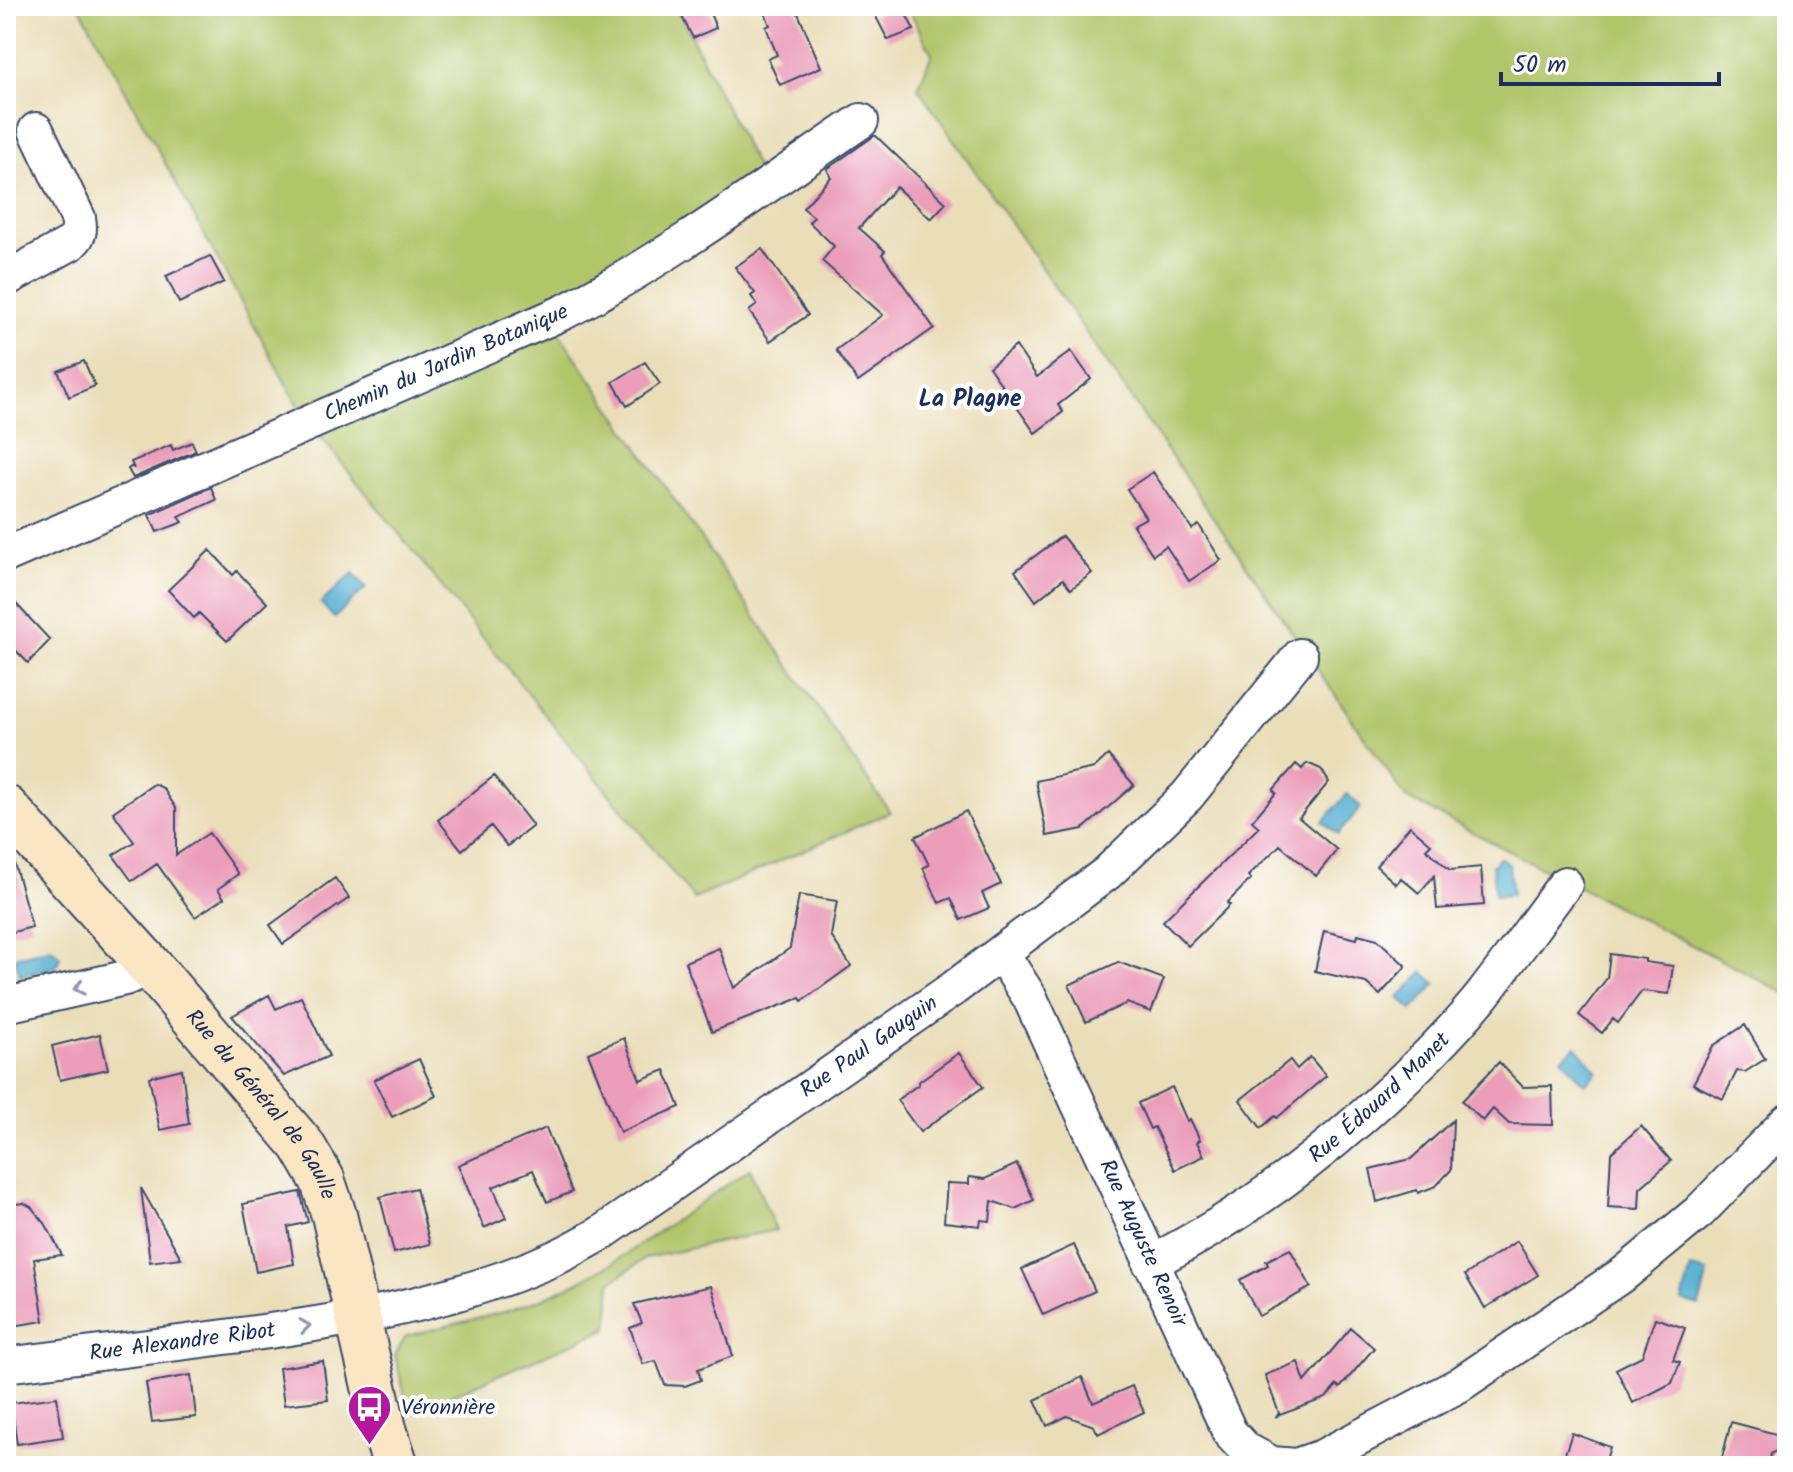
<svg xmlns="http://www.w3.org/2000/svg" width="1793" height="1472" font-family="Kalam,sans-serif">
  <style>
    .green { fill: #b1c569; stroke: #667a64; stroke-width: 2 }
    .water { fill: #52afd0; stroke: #366f97; stroke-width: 2 }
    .building { fill: #eb9db9 }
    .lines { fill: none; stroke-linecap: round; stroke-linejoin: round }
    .street-casing { stroke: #3a496c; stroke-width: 38 }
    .secondary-casing { stroke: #3a496c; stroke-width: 48 }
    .street { stroke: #fff; stroke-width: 34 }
    .secondary { stroke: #fbe6c4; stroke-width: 44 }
    .oneway { stroke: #8d97ae }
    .labels { text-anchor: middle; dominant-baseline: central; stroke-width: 8; stroke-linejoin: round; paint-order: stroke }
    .street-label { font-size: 22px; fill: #1b2f5e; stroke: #fff }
    .poi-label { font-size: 22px; fill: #1b2f5e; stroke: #fff; text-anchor: start }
    .neighbourhood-label { font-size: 24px; font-weight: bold; fill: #1b2f5e; stroke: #fff }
  </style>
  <rect width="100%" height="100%" fill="#fff"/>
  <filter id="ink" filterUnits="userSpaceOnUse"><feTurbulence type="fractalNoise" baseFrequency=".0125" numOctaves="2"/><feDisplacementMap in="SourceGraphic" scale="16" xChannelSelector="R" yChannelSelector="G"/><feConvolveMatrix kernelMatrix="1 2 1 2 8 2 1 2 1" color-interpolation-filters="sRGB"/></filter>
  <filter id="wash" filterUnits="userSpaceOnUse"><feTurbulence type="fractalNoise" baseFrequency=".006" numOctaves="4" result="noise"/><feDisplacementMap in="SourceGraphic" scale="32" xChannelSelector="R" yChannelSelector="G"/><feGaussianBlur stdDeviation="1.8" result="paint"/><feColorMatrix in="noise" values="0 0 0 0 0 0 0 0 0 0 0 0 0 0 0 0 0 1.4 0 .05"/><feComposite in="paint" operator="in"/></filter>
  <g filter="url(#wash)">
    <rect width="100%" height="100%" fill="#eadeb9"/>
    <!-- green -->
    <path class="green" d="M79,6H676L762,179L557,330L890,812L694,899L303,415Z
      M907,6H1787V994L1406,798L918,88L932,54Z
      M750,1169L776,1230L646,1258L611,1282L608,1328L409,1413L395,1355L406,1336L507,1311L544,1298L580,1281L614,1262Z"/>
    <!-- water -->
    <path class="water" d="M353,573L366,588L334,618L321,603Z
      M1347,794L1361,807L1338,834L1323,822Z
      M1501,858L1509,864L1512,895L1495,896L1492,865H1494L1496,860Z
      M51,948L60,956L56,967L20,976L15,957Z
      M1423,972L1436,984L1412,1010L1399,998Z
      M1576,1046L1598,1072L1585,1084L1562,1058Z
      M1691,1268L1708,1272L1699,1306L1682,1301Z"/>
    <g id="blocks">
      <!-- building -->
      <path class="building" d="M701,6H707L716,28L693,38L681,15Z
        M762,6H795L821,67L780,85L768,59L777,55L766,27L770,25Z
        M893,6H902L914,30L888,40L875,15Z
        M874,136H876L946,203L931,219L896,187L859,228L885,251L882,254L934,328L858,382L836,350L883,315L822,261L834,246L809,222L814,217L803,208L831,177L827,169Z
        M762,249L808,315L770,341L749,311L757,305L751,296L755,293L735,267Z
        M210,256L224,282L179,303L166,276Z
        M1016,346L1037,377L1071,351L1091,379L1058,405L1063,412L1035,433L989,367Z
        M84,361L95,386L69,397L58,371Z
        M645,362L660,384L627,406L613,382Z
        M192,442L196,451L133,478L128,469L132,466L134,469L131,462L171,445L173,450Z
        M1153,472L1192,529L1199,525L1221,560L1189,581L1166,546L1153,555L1133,525L1146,518L1127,489Z
        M211,487L216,500L179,517L183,522L157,532L149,515Z
        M1062,536L1092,573L1071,589L1063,579L1036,601L1015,571Z
        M210,550L233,575L237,571L267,603L227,641L199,613L194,618L168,590Z
        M6,593L50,640L28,663L6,640Z
        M1108,755L1134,785L1083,829L1047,836L1036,781L1094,768Z
        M1307,763L1321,769L1329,782L1299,818L1337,850L1316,876L1280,845L1248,876L1251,879L1227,903L1230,905L1188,946L1163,921L1259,827L1252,821L1276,793L1273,790L1296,764L1302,769Z
        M494,776L533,826L507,846L491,826L462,850L438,820Z
        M154,784L163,788L176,808V855L209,833L238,874L218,889L224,898L195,917L157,864L132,881L113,855L134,842L113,812Z
        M966,811L1001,884L982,893L989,908L961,920L951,898L939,903L923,868L929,865L915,837Z
        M1410,826L1431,844L1426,849L1450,870L1481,867L1484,905L1437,909L1434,876L1419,893L1401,878L1396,884L1376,866Z
        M13,859L32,927L6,934V860Z
        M335,878L349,898L283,944L270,925Z
        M799,895L837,901L831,936L851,966L802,1001L800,998L712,1032L685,962L719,948L734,988L790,948Z
        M1324,931L1357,939L1358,934L1377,939L1406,966L1380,995L1366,983L1315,971Z
        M1610,954L1645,959V962L1673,966L1669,994L1642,991L1618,1023L1613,1019L1602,1033L1579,1015L1607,978Z
        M1118,962L1164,979L1151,1012L1127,1003L1086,1022L1069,985Z
        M269,995L276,1009L301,997L329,1056L284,1076L232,1016Z
        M1745,1025L1765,1059L1745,1072L1737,1071L1723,1099L1693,1084L1713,1046Z
        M100,1034L108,1069L60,1080L52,1046Z
        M624,1038L640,1080L665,1070L680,1107L620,1132L588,1053Z
        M959,1053L983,1087L920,1132L897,1100L919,1084L918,1082Z
        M1310,1057L1326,1076L1277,1118L1275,1116L1261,1128L1240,1100L1290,1060L1297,1069Z
        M419,1059L436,1096L392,1117L374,1080Z
        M1499,1062L1523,1087L1552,1086L1553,1125L1509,1124L1493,1109L1483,1121L1462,1101Z
        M182,1069L189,1124L160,1130L149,1077Z
        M1172,1087L1187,1121L1190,1119L1200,1140L1197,1142L1204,1156L1175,1170L1154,1127L1150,1129L1138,1103Z
        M1453,1120L1451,1170L1436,1186L1418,1193L1417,1190L1377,1202L1370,1169L1411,1159Z
        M1641,1126L1671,1161L1640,1188L1639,1209L1608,1207L1611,1153Z
        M546,1128L572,1192L547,1202L533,1170L493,1187L506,1218L484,1228L458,1165Z
        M1017,1164L1034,1200L1015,1209L992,1201L990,1221L981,1220L980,1226L944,1222L947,1183L969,1184V1177L985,1179Z
        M141,1188L181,1258L150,1262Z
        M416,1188L430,1244L394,1253L380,1197Z
        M300,1192L308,1222L288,1227L294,1264L256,1272L243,1204Z
        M24,1203L31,1207L45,1223L62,1255L34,1259L44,1321L6,1327V1205Z
        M1517,1241L1538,1275L1485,1308L1465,1275Z
        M1074,1245L1095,1291L1043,1315L1022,1269Z
        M1290,1249L1311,1287L1259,1316L1240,1280L1268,1265L1266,1261Z
        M711,1286L733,1356L698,1369L701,1380L685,1386L665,1385L656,1361L643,1364L630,1328L642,1323L634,1304Z
        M1655,1318L1685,1328L1673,1360L1680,1362L1672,1383L1633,1403L1616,1369L1642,1356Z
        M1351,1328L1374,1348L1340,1388L1337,1385L1326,1398L1277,1416L1279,1413L1265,1375L1298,1362L1305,1382Z
        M323,1361L328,1400L284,1405L279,1368Z
        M191,1375L196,1417L152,1422L146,1383Z
        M1082,1377L1093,1403L1132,1386L1144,1412L1098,1434L1094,1426L1067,1416L1047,1426L1035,1400Z
        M57,1397L63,1437L17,1444L11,1403Z
        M1731,1422L1787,1437V1444L1771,1454L1768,1466H1720Z
        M1572,1433L1610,1447L1604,1466H1561Z"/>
    </g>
  </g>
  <g filter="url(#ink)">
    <use href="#blocks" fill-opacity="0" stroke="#3a496c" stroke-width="2"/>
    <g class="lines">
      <defs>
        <g id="street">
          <path d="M6,279L71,243C80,235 80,229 78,218L36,130"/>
          <path id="s1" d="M6,555L564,312C668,258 764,187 861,121"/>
          <path id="s2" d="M1002,954L1030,998L1230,1433L1246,1450L1272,1464L1296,1466L1322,1457L1459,1385L1625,1273L1699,1212L1787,1122"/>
          <path d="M6,1005L125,978L138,973L149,965"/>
          <path id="s3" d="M1150,1263C1228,1224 1296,1175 1361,1118C1403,1081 1445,1041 1481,997C1510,960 1537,921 1565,884"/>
          <path id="s4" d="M6,1365C74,1356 142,1348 210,1339C328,1324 449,1306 557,1257C572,1250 586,1242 600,1234L954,988L1107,873L1187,796L1300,656"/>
        </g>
        <g id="secondary">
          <path id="s5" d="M6,808L149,965L302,1145L322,1179L334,1215L384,1429L396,1466"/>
        </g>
      </defs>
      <!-- street casing -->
      <use href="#street" class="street-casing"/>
      <!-- secondary casing -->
      <use href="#secondary" class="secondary-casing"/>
      <!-- street -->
      <use href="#street" class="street"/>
      <!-- secondary -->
      <use href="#secondary" class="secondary"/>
    </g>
    <!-- one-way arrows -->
    <defs><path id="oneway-chevron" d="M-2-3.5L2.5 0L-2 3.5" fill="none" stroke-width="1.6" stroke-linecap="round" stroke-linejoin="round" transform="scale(2)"/></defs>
    <g class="oneway">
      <use href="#oneway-chevron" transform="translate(79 988) rotate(169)"/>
      <use href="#oneway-chevron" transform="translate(305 1326) rotate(-8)"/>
    </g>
  </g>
  <!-- icons -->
  <defs>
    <symbol id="bus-pin" viewBox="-11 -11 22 30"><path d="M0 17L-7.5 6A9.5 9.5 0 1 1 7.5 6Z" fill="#b5179e" stroke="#fff"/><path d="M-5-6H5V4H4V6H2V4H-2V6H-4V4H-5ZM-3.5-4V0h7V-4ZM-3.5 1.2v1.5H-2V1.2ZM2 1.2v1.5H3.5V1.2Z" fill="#fff"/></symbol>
  </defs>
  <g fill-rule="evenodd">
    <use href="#bus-pin" x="344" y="1382" width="51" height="69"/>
  </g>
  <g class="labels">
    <!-- street labels -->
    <g class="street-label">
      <text stroke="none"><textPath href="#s1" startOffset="480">Chemin du Jardin Botanique</textPath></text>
      <text stroke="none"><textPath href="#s4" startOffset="940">Rue Paul Gauguin</textPath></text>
      <text stroke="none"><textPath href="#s3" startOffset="284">Rue Édouard Manet</textPath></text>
      <text stroke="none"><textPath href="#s5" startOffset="392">Rue du Général de Gaulle</textPath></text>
      <text stroke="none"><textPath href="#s2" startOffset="322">Rue Auguste Renoir</textPath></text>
      <text stroke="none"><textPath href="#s4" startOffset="178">Rue Alexandre Ribot</textPath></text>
    </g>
    <!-- poi labels -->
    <g class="poi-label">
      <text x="401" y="1408">Véronnière</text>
    </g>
    <!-- neighbourhood labels -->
    <g class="neighbourhood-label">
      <text x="970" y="399">La Plagne</text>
    </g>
  </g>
  <!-- margin -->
  <rect width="1793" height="1472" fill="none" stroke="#fff" stroke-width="32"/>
  <!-- scale -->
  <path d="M1501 72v12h218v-12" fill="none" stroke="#1b2f5e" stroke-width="4"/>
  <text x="1513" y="72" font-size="24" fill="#1b2f5e" stroke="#ffffff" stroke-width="6" paint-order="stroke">50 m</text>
</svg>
